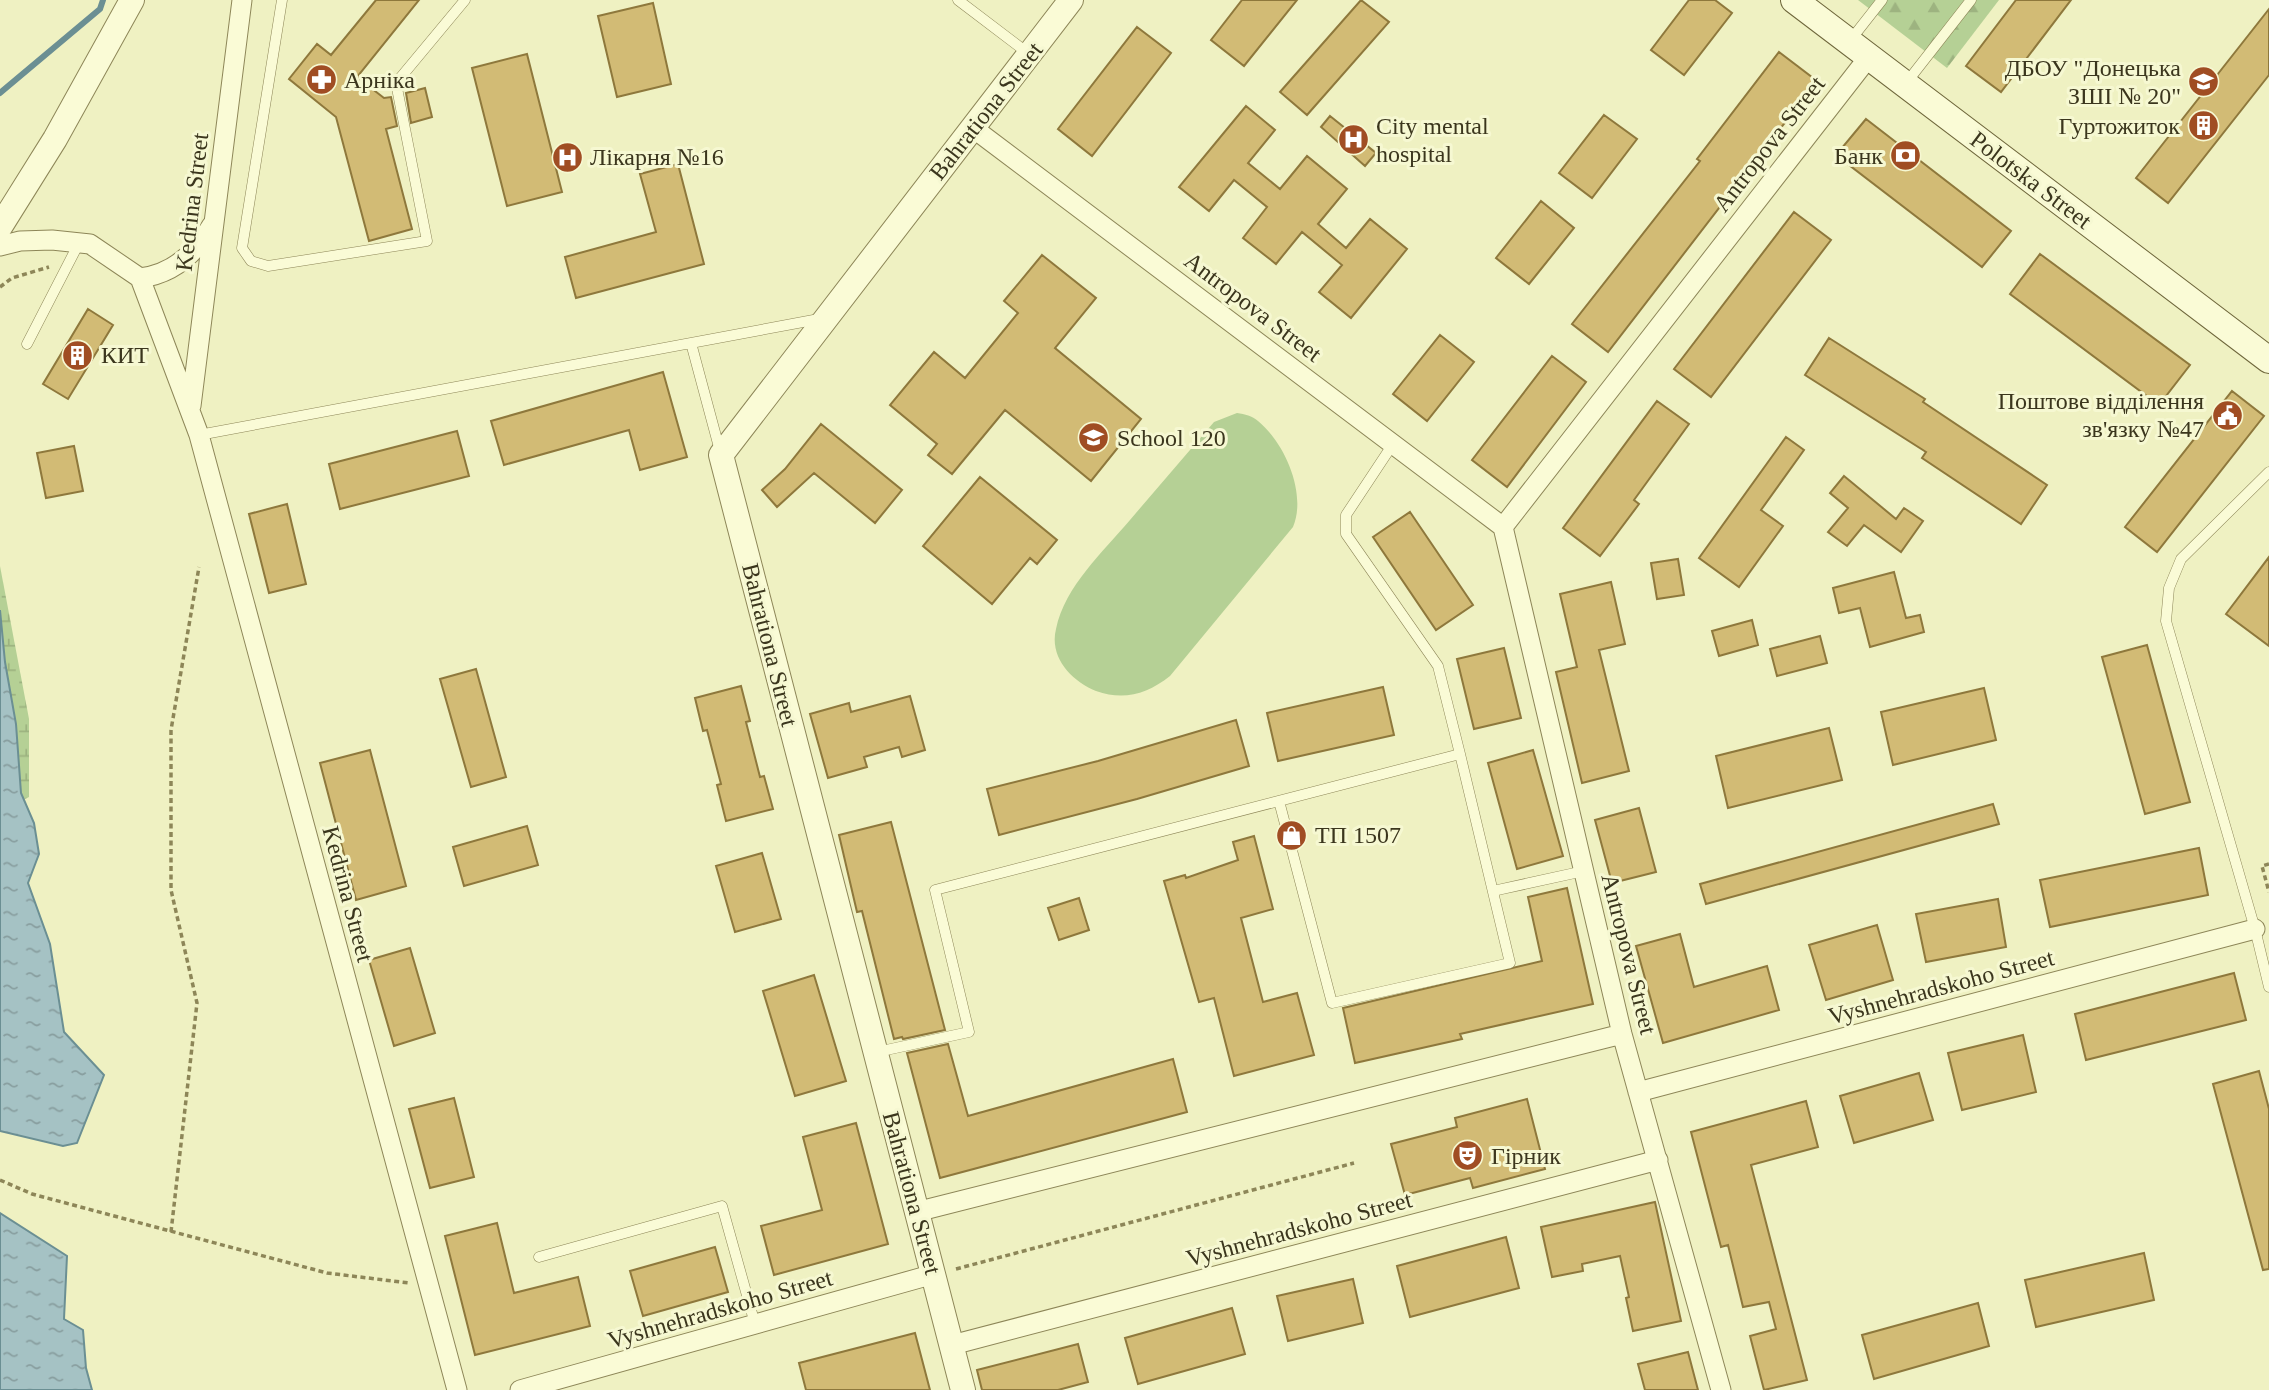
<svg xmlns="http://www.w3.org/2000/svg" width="2269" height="1390" font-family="Georgia,serif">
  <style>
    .grass { fill: #b5d095 }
    .forest { fill: url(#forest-firs) }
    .wetland { fill: url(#wetland-marsh) }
    .water { fill: url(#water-ripples); stroke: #6b8f93; stroke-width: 2 }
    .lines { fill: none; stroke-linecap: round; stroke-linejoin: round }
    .stream { stroke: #6b8f93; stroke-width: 6 }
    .building { fill: #d2bb75; stroke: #8e783c; stroke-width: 2 }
    .service-casing { stroke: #8d8658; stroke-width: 11 }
    .minor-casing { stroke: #8d8658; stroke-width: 21 }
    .tertiary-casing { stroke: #8d8658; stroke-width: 26 }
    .secondary-casing { stroke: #6e663b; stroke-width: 28 }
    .path { stroke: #8d8658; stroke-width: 3.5; stroke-dasharray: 5 3.5; stroke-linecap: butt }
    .service { stroke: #fafbd6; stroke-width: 10 }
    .minor { stroke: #fafbd6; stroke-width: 19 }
    .tertiary { stroke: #fafbd6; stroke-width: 24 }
    .secondary { stroke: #fafbd6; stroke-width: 26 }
    .labels { text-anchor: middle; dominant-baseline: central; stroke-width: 6; stroke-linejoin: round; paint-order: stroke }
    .poi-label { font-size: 24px; fill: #3b361d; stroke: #f6f8d2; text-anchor: start }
    .street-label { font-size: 24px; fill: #3b361d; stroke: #f6f8d2 }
  </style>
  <defs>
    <pattern id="forest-firs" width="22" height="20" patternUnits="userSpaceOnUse" patternTransform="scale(1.75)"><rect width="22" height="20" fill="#b5d095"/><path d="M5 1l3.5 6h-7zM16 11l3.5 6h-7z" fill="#9db380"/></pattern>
    <pattern id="wetland-marsh" width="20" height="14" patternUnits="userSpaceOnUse" patternTransform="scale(1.75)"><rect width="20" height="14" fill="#b5d095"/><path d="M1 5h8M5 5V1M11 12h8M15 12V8" fill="none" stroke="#9db380"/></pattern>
    <pattern id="water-ripples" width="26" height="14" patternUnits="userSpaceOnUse" patternTransform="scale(1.75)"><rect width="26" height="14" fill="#a5c2c4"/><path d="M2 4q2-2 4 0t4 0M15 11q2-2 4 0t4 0" fill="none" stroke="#889e9f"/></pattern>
  </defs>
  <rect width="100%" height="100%" fill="#eff1c2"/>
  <!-- grass -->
  <path class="grass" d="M1237,413C1245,414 1252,416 1258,421C1285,443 1307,494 1293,527L1170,676C1147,694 1124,701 1096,691C1071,681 1049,657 1056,629C1065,586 1103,552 1130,520C1158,487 1186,455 1214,422Z"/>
  <!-- forest -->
  <path class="forest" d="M1858,0H1999L1947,68Z"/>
  <!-- wetland -->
  <path class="wetland" d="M0,566L29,719V797L8,808L0,807Z"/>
  <!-- water -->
  <path class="water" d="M0,610L5,662L16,724L21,793L34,823L39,854L28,883L50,944L64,1032L104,1075L77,1143L63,1146L0,1131Z
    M0,1213L67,1256L64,1319L83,1330L86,1368L92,1390H0Z"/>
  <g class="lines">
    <!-- stream -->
    <path class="stream" d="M0,93L100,9L103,0"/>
  </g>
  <!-- building -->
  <path class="building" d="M376,0H419L357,77L384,98L391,97L397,126L386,129L412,229L369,241L336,117L289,79L317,44L331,55Z
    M1242,0H1297L1244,66L1211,40Z
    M1361,0L1389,22L1307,115L1280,92Z
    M1689,0H1715L1732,13L1684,75L1651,50Z
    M2016,0H2071L2001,92L1966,66Z
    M653,3L671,84L617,97L598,16Z
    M2269,9V75L2168,203L2136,178Z
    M1137,27L1171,53L1092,156L1058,129Z
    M1779,52L1817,81L1608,352L1572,324L1700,161L1697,159Z
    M527,54L562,192L507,206L472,68Z
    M425,88L432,117L411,123L406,93Z
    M1246,106L1275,130L1248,163L1280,189L1307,156L1347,189L1318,224L1346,248L1370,219L1407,249L1351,318L1319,292L1342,265L1302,232L1276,264L1243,238L1267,207L1234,180L1209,211L1179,187Z
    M1604,115L1637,139L1592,198L1559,173Z
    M1330,116L1376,153L1365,166L1321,127Z
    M1866,119L2011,231L1982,267L1836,155Z
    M678,164L704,264L576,298L565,257L656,232L640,174Z
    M1541,201L1574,228L1529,284L1496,258Z
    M1794,212L1831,240L1711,397L1674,369Z
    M2040,254L2190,365L2159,405L2010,294Z
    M1042,255L1096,298L1055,348L1141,419L1091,481L1005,410L952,474L928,455L937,444L890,405L934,352L965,378L1018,313L1004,301Z
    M88,309L113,325L68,399L43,384Z
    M1440,335L1474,362L1427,421L1393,394Z
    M1829,338L1925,399L1923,402L2047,485L2021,524L1922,458L1926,452L1805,375Z
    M1552,356L1586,382L1507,487L1472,460Z
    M663,372L687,457L640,470L629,430L504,465L491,421Z
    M2232,391L2264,416L2157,552L2125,527Z
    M1657,401L1689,424L1634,500L1639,504L1600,556L1563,528Z
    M821,424L902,490L875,523L814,473L777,507L762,490L785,469Z
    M457,431L469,476L340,509L329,464Z
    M1786,437L1804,450L1761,510L1783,526L1739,587L1699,558Z
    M74,446L83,491L46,498L37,453Z
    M1844,476L1896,519L1904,508L1923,521L1901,552L1864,525L1847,546L1828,532L1848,508L1830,493Z
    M980,477L1057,540L1037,564L1030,558L992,604L923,546Z
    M287,504L306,584L269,593L249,514Z
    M1410,512L1473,605L1436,630L1373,537Z
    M2269,557V646L2226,614Z
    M1678,559L1684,595L1657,599L1651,563Z
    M1894,572L1906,618L1920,615L1924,632L1870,647L1860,608L1839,613L1833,588Z
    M1611,582L1625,644L1599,650L1629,771L1582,783L1556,672L1577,667L1560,594Z
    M1752,620L1758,645L1719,656L1712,631Z
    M1820,636L1827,663L1777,676L1770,649Z
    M2147,645L2190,802L2145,814L2102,657Z
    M1504,648L1521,718L1474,729L1457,659Z
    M476,669L506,777L471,787L440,679Z
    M741,686L750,721L746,722L760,777L764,776L773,809L726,821L717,785L721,784L707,730L703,731L695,698Z
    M1383,687L1394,735L1278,761L1267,713Z
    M1984,688L1996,740L1893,765L1881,712Z
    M910,696L925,750L902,757L899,747L864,757L867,767L828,778L810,714L849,703L851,712Z
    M1236,720L1249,766L1137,799L999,835L987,789L1098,761Z
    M1829,728L1842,780L1728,808L1716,756Z
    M370,750L406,886L356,900L320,763Z
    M1533,750L1563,856L1517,869L1488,763Z
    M1993,804L1999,824L1706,904L1700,884Z
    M1639,808L1656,872L1612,883L1595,820Z
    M891,822L945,1030L903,1039L902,1037L894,1039L862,911L857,912L839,835Z
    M527,826L538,865L464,886L453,847Z
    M1254,836L1273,909L1241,918L1263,1002L1297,993L1314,1055L1234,1076L1214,998L1199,1002L1164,881L1185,875L1186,878L1238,860L1233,842Z
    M2199,848L2208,895L2050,927L2040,880Z
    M762,853L781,919L735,932L716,866Z
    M1567,888L1593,1004L1460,1034L1462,1039L1355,1063L1343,1008L1542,961L1528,897Z
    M1079,898L1089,930L1059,940L1048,908Z
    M1998,899L2006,947L1926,962L1916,914Z
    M1877,925L1893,980L1826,1000L1809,945Z
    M1680,934L1694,987L1767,966L1779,1010L1663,1043L1636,946Z
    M410,948L435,1033L394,1046L369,960Z
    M2234,973L2246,1020L2086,1060L2075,1014Z
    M814,975L846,1081L795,1096L763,991Z
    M2023,1035L2036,1092L1962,1110L1948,1053Z
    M948,1044L968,1116L1173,1059L1187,1112L940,1178L907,1053Z
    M2259,1071L2269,1109V1269L2263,1270L2213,1084Z
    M1919,1073L1933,1120L1854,1143L1840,1096Z
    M454,1098L474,1177L430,1188L409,1109Z
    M1527,1099L1545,1169L1473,1188L1470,1178L1405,1195L1391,1144L1457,1127L1455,1118Z
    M1806,1101L1818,1147L1751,1165L1807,1380L1764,1390L1750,1336L1776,1329L1769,1302L1743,1307L1728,1245L1721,1247L1691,1132Z
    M856,1123L888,1244L774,1275L761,1226L822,1210L803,1137Z
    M1655,1202L1681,1321L1633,1331L1626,1298L1629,1297L1620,1256L1582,1264L1583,1271L1552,1277L1541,1227Z
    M497,1223L514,1293L578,1277L590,1326L475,1355L445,1236Z
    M1506,1237L1519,1288L1410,1317L1397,1266Z
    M715,1247L728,1292L643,1316L630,1271Z
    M2144,1253L2154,1300L2036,1327L2025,1280Z
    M1353,1279L1363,1323L1288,1341L1277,1296Z
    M1978,1303L1989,1346L1874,1379L1862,1335Z
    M1232,1308L1245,1354L1138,1384L1125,1338Z
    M915,1333L930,1390H806L799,1363Z
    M1078,1344L1088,1382L1058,1390H982L977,1370Z
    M1688,1352L1698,1390H1645L1638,1364Z"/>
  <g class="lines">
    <defs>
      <path id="service" d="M282,0L242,248L251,261L268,266L427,241L396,83L465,0
        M958,0L1029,54
        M1849,42L1882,0
        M1907,82L1971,0
        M691,343L720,451
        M27,344L79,243
        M199,435L819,319
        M1393,444L1346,515V534L1438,666L1460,754
        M2269,472L2181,559L2169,588L2166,621L2255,929L2269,987
        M1493,891L1584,871
        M877,1052L969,1032L935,890L1460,754L1510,963L1332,1003L1279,801
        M539,1257L722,1206L755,1324"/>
      <path id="minor" d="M973,128L1503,527
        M0,246L20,241L52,240L90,244L140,278L199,435L457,1390
        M140,278C173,274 196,253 212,225
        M191,406L242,0
        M1638,1092L2255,929
        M916,1212L1622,1034
        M952,1345L1658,1160
        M520,1390L934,1274
        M1721,1390L1622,1034L1503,527L1868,58"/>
      <path id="tertiary" d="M0,227L55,139L132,0
        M963,1390L721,455L1071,0"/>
      <path id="secondary" d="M1794,0L2269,360"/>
    </defs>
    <!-- service casing -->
    <use href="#service" class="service-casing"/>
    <!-- minor casing -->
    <use href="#minor" class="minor-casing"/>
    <!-- tertiary casing -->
    <use href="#tertiary" class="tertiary-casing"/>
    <!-- secondary casing -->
    <use href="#secondary" class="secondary-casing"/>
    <!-- path -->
    <path class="path" d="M0,287L12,278L49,267
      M2269,864L2262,866L2269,892
      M0,1180L32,1194L327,1273L409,1283
      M171,1232L197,1003L171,890V730L199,567
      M956,1269L1354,1163"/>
    <!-- service -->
    <use href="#service" class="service"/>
    <!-- minor -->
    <use href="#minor" class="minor"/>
    <!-- tertiary -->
    <use href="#tertiary" class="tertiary"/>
    <!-- secondary -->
    <use href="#secondary" class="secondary"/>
  </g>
  <!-- icons -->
  <defs>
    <symbol id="pharmacy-disc" viewBox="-11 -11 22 22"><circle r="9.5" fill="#a04d23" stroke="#f6f8d2"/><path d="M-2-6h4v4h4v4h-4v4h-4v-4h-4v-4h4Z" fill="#fff"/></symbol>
    <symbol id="school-disc" viewBox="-11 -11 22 22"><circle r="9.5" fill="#a04d23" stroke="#f6f8d2"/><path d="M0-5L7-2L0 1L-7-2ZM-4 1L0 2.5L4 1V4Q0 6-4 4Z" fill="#fff"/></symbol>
    <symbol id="building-disc" viewBox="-11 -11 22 22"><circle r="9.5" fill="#a04d23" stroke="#f6f8d2"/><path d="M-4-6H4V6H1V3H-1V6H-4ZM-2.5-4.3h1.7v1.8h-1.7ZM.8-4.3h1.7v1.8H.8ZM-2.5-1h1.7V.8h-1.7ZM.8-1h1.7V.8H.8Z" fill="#fff"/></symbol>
    <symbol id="hospital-disc" viewBox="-11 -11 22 22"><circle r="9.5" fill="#a04d23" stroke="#f6f8d2"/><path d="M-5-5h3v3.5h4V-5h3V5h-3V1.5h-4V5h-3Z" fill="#fff"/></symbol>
    <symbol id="bank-disc" viewBox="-11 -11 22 22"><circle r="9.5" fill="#a04d23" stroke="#f6f8d2"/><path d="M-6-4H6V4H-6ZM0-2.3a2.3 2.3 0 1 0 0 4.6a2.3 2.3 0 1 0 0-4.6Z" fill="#fff"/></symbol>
    <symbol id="civic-disc" viewBox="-11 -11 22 22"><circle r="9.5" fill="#a04d23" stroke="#f6f8d2"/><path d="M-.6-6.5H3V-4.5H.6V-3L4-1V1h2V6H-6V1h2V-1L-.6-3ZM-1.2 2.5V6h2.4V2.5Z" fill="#fff"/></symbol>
    <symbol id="shop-disc" viewBox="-11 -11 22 22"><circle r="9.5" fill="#a04d23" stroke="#f6f8d2"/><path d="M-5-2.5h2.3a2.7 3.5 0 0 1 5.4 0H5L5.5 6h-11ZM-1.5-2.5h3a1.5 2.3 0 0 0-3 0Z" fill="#fff"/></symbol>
    <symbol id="theatre-disc" viewBox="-11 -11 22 22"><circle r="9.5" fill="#a04d23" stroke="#f6f8d2"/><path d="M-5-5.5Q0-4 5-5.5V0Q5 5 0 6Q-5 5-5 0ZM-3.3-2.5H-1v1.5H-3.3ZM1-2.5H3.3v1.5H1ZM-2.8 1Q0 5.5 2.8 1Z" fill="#fff"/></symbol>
  </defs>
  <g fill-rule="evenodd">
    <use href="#pharmacy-disc" x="304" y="62" width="35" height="35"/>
    <use href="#school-disc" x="2186" y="64" width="35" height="35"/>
    <use href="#building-disc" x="2186" y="108" width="35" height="35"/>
    <use href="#hospital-disc" x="1336" y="122" width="35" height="35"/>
    <use href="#bank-disc" x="1888" y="138" width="35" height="35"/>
    <use href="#hospital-disc" x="550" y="140" width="35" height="35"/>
    <use href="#building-disc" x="60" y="338" width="35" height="35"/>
    <use href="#civic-disc" x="2210" y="398" width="35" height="35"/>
    <use href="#school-disc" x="1076" y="420" width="35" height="35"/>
    <use href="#shop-disc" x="1274" y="818" width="35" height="35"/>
    <use href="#theatre-disc" x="1450" y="1138" width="35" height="35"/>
  </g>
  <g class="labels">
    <!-- poi labels -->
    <g class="poi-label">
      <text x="2181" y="68" text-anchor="end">ДБОУ "Донецька<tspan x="2181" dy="28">ЗШІ № 20"</tspan></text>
      <text x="344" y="80">Арніка</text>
      <text x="1376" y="126">City mental<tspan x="1376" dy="28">hospital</tspan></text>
      <text x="2180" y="126" text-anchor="end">Гуртожиток</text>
      <text x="1883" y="156" text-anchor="end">Банк</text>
      <text x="590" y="157">Лікарня №16</text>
      <text x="101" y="355">КИТ</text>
      <text x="2204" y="401" text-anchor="end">Поштове відділення<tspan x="2204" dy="28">зв'язку №47</tspan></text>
      <text x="1117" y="438">School 120</text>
      <text x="1315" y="835">ТП 1507</text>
      <text x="1491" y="1156">Гірник</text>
    </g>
    <!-- street labels -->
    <g class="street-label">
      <text transform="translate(986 111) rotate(-52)">Bahrationa Street</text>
      <text transform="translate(1769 144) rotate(-52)">Antropova Street</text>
      <text transform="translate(2031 180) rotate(37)">Polotska Street</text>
      <text transform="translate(192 202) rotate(-83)">Kedrina Street</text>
      <text transform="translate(1253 307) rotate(37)">Antropova Street</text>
      <text transform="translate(770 645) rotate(76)">Bahrationa Street</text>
      <text transform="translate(348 894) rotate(75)">Kedrina Street</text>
      <text transform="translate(1629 954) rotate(76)">Antropova Street</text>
      <text transform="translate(1941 987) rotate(-15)">Vyshnehradskoho Street</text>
      <text transform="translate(912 1193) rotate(75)">Bahrationa Street</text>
      <text transform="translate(1299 1229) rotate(-15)">Vyshnehradskoho Street</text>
      <text transform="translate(720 1309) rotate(-16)">Vyshnehradskoho Street</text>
    </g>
  </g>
</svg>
